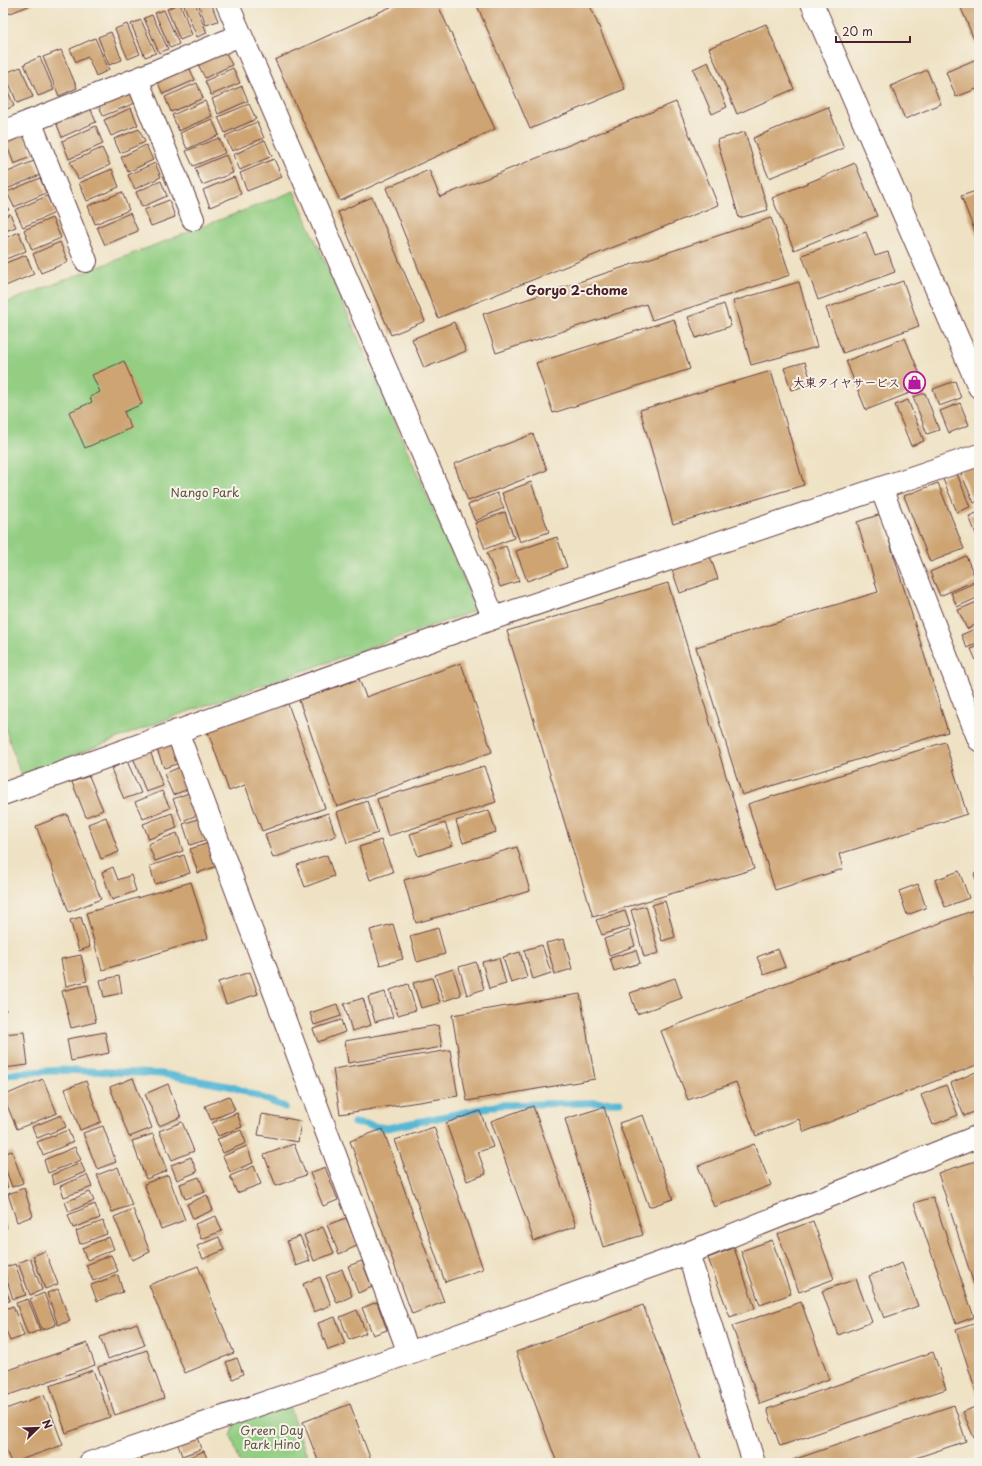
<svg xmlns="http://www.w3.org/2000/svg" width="982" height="1466" font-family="'Playpen Sans','Klee One',sans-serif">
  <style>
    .green { fill: #93ce83; stroke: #6e7657 }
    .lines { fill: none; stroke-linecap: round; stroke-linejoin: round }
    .stream { stroke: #56b8d5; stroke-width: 7 }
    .building { fill: #cea473 }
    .minor-casing { stroke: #633c42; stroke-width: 24 }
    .minor { stroke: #fff; stroke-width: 22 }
    .labels { text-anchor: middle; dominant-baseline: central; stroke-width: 4; stroke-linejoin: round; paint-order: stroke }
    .poi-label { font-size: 12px; font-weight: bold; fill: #4a1f2b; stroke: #f7f3e8; text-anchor: end }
    .park-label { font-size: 12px; fill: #605445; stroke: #f7f3e8 }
    .neighbourhood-label { font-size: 13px; font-weight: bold; fill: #4a1f2b; stroke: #f7f3e8 }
  </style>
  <rect width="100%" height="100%" fill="#f7f3e8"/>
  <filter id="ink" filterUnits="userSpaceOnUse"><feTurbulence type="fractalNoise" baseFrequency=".025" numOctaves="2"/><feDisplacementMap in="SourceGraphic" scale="8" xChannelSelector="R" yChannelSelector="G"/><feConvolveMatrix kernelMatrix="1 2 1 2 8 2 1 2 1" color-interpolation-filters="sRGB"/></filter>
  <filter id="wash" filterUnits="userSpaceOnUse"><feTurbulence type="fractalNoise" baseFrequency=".012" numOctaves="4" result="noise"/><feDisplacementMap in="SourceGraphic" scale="16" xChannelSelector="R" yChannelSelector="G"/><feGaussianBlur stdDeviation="0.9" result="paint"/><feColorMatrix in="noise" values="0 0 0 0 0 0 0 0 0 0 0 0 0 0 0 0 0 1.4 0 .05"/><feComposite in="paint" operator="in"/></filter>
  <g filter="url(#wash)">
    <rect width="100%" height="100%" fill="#efe2c4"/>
    <!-- green -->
    <path class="green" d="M294,191L477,610L175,716L21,776L3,721V304Z
      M288,1404L310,1463H240L231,1436L237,1420Z"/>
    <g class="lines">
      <!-- stream -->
      <path class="stream" d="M3,1076L18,1073L62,1070L163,1074L233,1087L285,1107
        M354,1123L387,1128L500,1105L620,1102"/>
    </g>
    <g id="blocks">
      <!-- building -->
      <path class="building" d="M3,3H36L3,16Z
        M180,3L192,35L180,40L167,9Z
        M183,3H195L207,33L197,37Z
        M198,3H211L218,21L206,25Z
        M399,3H437L495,129L340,201L275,60Z
        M476,3H589L625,89L530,129Z
        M959,3H979V46L977,47Z
        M164,10L179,44L170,48L155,13Z
        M152,15L168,49L159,53L144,18Z
        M141,20L156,53L145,57L131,24Z
        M127,24L140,54L128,59L115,29Z
        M766,24L794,89L737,114L709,48Z
        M111,32L122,60L109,65L98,37Z
        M95,38L109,70L96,76L88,57L76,62L70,49Z
        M224,49L232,65L205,78L197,62Z
        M61,50L77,88L59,96L43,57Z
        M40,57L54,90L38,96L24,64Z
        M979,58V88L956,97L946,72Z
        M708,62L727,107L712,114L693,69Z
        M188,65L195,80L163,94L156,79Z
        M21,67L33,97L17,103L5,73Z
        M233,68L240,83L211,95L205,81Z
        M927,70L941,104L905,119L891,86Z
        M3,79L14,106L3,111Z
        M197,83L203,98L171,112L165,97Z
        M242,86L248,101L218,114L212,99Z
        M130,89L135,103L103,116L98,103Z
        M205,101L212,116L179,131L172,115Z
        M676,102L718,205L438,318L386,188L429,170L440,197Z
        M249,104L256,119L225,133L218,117Z
        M89,105L96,122L62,137L55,120Z
        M828,107L844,148L769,178L753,138Z
        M131,108L138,125L111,136L104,120Z
        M212,119L219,135L187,149L180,133Z
        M257,122L264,138L232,151L225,136Z
        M96,126L103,144L69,159L62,141Z
        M139,129L145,142L120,153L114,139Z
        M745,132L768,210L739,218L717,140Z
        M24,133L33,156L14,164L5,141Z
        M219,138L225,153L193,166L186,151Z
        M265,140L272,156L240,170L233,155Z
        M146,145L153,160L128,172L121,157Z
        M102,148L110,165L78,179L70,162Z
        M3,154L8,166L3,168Z
        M226,155L233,173L202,185L195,168Z
        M274,159L282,177L247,191L240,173Z
        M34,161L40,175L7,189L3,180V174Z
        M155,163L161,177L135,189L128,175Z
        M855,163L877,216L794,250L772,198Z
        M112,169L119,187L87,201L79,183Z
        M234,177L241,194L210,207L203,190Z
        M40,178L46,193L14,207L7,192Z
        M161,181L167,196L142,207L136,192Z
        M979,190V236L977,237L961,196Z
        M122,192L129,210L95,224L88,206Z
        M47,196L55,213L23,227L15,210Z
        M3,197L9,210L3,212Z
        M372,197L425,321L391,335L338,212Z
        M169,200L175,217L151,226L144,210Z
        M130,213L138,231L105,245L97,227Z
        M10,214L16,227L3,232V217Z
        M52,218L61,238L32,250L24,230Z
        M771,218L790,275L652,320L646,304L496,353L483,314Z
        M19,232L26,251L3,260V239Z
        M866,232L875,256L888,252L895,272L818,300L802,255Z
        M60,242L68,262L41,273L33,254Z
        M26,255L34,274L3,287V264Z
        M903,281L919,326L843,353L826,308Z
        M799,282L817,347L751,365L733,301Z
        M724,304L731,326L696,338L688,317Z
        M674,319L690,369L553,413L536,363Z
        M454,322L466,351L424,368L412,339Z
        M905,338L925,387L866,410L846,361Z
        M124,361L142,404L124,412L131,428L85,448L69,412L92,402L90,397L100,392L92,375Z
        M805,362L812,384L791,390L784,368Z
        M771,371L804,485L673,524L640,410Z
        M955,381L961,398L939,406L933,389Z
        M925,393L939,430L927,434L913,397Z
        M908,400L924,441L911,446L895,405Z
        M960,403L969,425L949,433L940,411Z
        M533,434L547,470L468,501L454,464Z
        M979,463V501L974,503L960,471Z
        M956,471L970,507L957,512L942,477Z
        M531,482L549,532L520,542L502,493Z
        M938,483L964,549L930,562L904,496Z
        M497,493L504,508L475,521L468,505Z
        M505,512L514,538L485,549L475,523Z
        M979,512V542L969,516Z
        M881,514L948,732L742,795L696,647L878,592L857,522Z
        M557,537L567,567L527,581L516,551Z
        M506,546L519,581L500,587L487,553Z
        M710,556L718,579L680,593L672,570Z
        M966,556L976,580L940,596L930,572Z
        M979,581V597L957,607L951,593Z
        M668,583L754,869L593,917L507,631Z
        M979,601V623L967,629L958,610Z
        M979,627V642L967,648L961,635Z
        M979,646V667L971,649Z
        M461,663L492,752L337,807L299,700L359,679L366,697Z
        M287,701L325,808L262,831L245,785L229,791L207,729Z
        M172,741L180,763L164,768L156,747Z
        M945,742L967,814L839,854L843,869L775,890L748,804Z
        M150,751L163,786L146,792L133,757Z
        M127,761L141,793L124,799L111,769Z
        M182,766L191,788L173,795L164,774Z
        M484,766L496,802L388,836L377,799Z
        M89,776L103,810L86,817L72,782Z
        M162,791L170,808L143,819L135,802Z
        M191,792L200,814L182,821L173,799Z
        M367,801L378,833L347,843L337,812Z
        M489,810L496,832L463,843L456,821Z
        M172,813L177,828L149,839L143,824Z
        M328,813L336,836L273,858L265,834Z
        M67,814L101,899L69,912L36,826Z
        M106,817L119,852L101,859L88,824Z
        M200,818L208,839L190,845L183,824Z
        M445,823L453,845L418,856L410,834Z
        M177,833L183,851L155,861L148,844Z
        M381,840L393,872L370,880L359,847Z
        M209,843L217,866L198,873L190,849Z
        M517,847L530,891L416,923L404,880Z
        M184,855L190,873L155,884L150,866Z
        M327,855L334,876L305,887L297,865Z
        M113,867L118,880L131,875L136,891L112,900L102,872Z
        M959,871L969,898L945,907L935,880Z
        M979,872V888L974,874Z
        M191,882L208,938L102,970L86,913Z
        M918,884L926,908L907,915L899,891Z
        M665,901L675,937L662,941L652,905Z
        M646,906L659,953L644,957L631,910Z
        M979,908V1064L804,1132L799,1119L756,1136L736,1082L688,1100L661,1031Z
        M625,911L630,926L602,935L596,920Z
        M81,917L90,947L79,951L70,920Z
        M393,924L403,959L380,965L370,930Z
        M438,928L445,954L417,962L410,936Z
        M630,930L635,946L609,955L604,939Z
        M564,939L572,969L555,974L546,943Z
        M542,945L551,973L533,979L524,950Z
        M778,949L785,967L764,975L757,957Z
        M636,950L640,963L614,971L610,958Z
        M520,952L527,978L511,983L503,957Z
        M81,955L87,981L66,986L61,959Z
        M499,958L506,984L489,989L482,962Z
        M476,962L484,989L467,995L459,967Z
        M453,969L461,995L444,1001L435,975Z
        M250,972L258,994L226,1004L218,982Z
        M119,976L122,993L104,997L100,980Z
        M432,978L440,1003L421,1008L413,983Z
        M675,978L682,998L637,1014L630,993Z
        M408,984L416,1010L398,1015L390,990Z
        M88,985L96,1022L71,1028L62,991Z
        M385,992L393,1017L375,1022L368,997Z
        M3,994L6,1011H3Z
        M580,994L595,1079L467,1101L452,1015Z
        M363,998L371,1025L352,1031L344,1004Z
        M337,1004L341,1016L314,1025L310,1013Z
        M341,1020L345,1032L318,1042L313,1029Z
        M438,1025L442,1047L348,1063L345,1041Z
        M24,1032L28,1065L4,1068L3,1034Z
        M105,1032L109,1053L71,1061L67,1039Z
        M450,1050L458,1096L340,1114L333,1069Z
        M978,1071L979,1110L964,1116L951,1083Z
        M133,1078L152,1128L129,1137L110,1087Z
        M43,1079L57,1113L17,1129L3,1096Z
        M86,1081L101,1122L80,1130L65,1089Z
        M168,1084L181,1117L159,1126L145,1094Z
        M946,1085L958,1115L933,1125L921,1095Z
        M229,1096L235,1110L211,1120L205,1106Z
        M533,1106L576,1226L534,1241L491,1121Z
        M604,1107L643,1235L603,1247L565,1119Z
        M480,1111L493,1147L478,1152L486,1174L467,1181L446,1123Z
        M237,1113L242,1127L218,1136L212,1123Z
        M262,1114L301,1121L298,1142L258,1135Z
        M61,1115L66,1127L37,1138L32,1127Z
        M643,1115L673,1199L649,1207L619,1123Z
        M182,1122L194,1151L172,1160L159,1131Z
        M103,1126L116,1162L97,1169L83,1133Z
        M434,1127L483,1269L445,1282L395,1140Z
        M383,1129L444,1302L412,1314L350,1141Z
        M68,1130L73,1142L43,1155L37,1142Z
        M241,1130L246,1143L223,1153L217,1139Z
        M153,1134L167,1171L146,1179L132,1141Z
        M294,1144L306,1175L276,1186L264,1155Z
        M754,1144L771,1185L714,1207L698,1166Z
        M247,1146L253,1163L230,1172L223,1156Z
        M75,1147L81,1160L48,1173L44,1160Z
        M12,1151L23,1183L12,1187L3,1162V1154Z
        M191,1157L197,1172L177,1180L171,1165Z
        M979,1160V1300L938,1173Z
        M81,1163L85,1172L54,1185L51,1175Z
        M254,1166L261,1184L237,1193L230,1176Z
        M118,1167L132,1205L112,1212L97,1175Z
        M325,1167L338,1200L323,1206L310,1173Z
        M3,1174L8,1187L3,1189Z
        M87,1175L92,1187L64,1197L60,1186Z
        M168,1175L185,1220L161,1229L144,1184Z
        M199,1177L205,1192L185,1199L180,1184Z
        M24,1188L33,1216L17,1222L8,1194Z
        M90,1192L94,1201L69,1212L65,1202Z
        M207,1195L213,1210L193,1219L187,1204Z
        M933,1197L974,1317L956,1324L914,1203Z
        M95,1204L100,1218L73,1228L68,1215Z
        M133,1209L150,1252L132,1260L114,1217Z
        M216,1216L222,1231L201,1239L195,1224Z
        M3,1217L7,1228L3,1229Z
        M346,1218L357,1246L339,1254L327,1225Z
        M103,1221L107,1234L80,1244L76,1231Z
        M813,1221L834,1279L799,1292L778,1234Z
        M323,1227L334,1253L314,1261L304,1235Z
        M300,1236L310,1261L296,1266L287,1241Z
        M109,1237L114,1249L87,1260L82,1248Z
        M219,1237L224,1250L203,1259L197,1246Z
        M772,1240L791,1294L760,1305L741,1251Z
        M734,1248L755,1308L730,1317L708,1258Z
        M45,1251L58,1284L45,1289L33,1256Z
        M111,1255L118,1271L93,1281L86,1265Z
        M30,1258L42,1290L30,1295L18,1263Z
        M362,1261L372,1287L358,1293L348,1266Z
        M902,1263L918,1306L884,1318L869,1276Z
        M15,1264L26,1295L13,1299L3,1268Z
        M198,1266L234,1353L185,1373L149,1285Z
        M342,1269L352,1296L337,1303L326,1276Z
        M118,1275L123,1292L97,1301L91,1285Z
        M320,1277L331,1305L314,1312L303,1284Z
        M856,1279L872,1322L838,1335L822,1291Z
        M3,1282L10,1301L3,1303Z
        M58,1289L70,1321L58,1325L47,1293Z
        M44,1293L56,1325L42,1330L30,1299Z
        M28,1299L40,1330L28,1335L16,1303Z
        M377,1302L387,1330L373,1335L362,1308Z
        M801,1302L829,1379L760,1404L732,1326Z
        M643,1305L702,1463H557L516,1352Z
        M13,1306L24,1336L10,1341L3,1323V1310Z
        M357,1310L366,1333L349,1340L340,1317Z
        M335,1317L345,1344L328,1350L318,1323Z
        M137,1323L145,1345L108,1359L100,1337Z
        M976,1323L979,1332V1400L956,1330Z
        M87,1343L95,1365L3,1397V1372Z
        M147,1350L164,1398L115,1415L98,1367Z
        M933,1352L946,1389L780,1446L767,1409Z
        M237,1358L243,1374L233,1379L226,1362Z
        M93,1370L110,1417L66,1433L50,1386Z
        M44,1395L63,1445L11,1463L3,1442V1410Z
        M350,1404L372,1463H319L303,1422Z
        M954,1405L966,1441L901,1463H784Z
        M975,1407L979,1418V1436L974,1438L963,1412Z
        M195,1431L201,1449L182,1456L176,1439Z
        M139,1451L143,1463H124Z
        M204,1451L209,1463H186L185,1459Z"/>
    </g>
  </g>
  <g filter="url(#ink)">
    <use href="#blocks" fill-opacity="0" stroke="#633c42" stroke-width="1"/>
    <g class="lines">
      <defs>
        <path id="minor" d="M227,3L494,618
          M812,3L979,387
          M137,79L193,219
          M30,121L86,261
          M3,132L137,79L240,35
          M881,488L979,740
          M177,731L409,1353
          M3,794L494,618L979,455
          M688,1253L754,1463
          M90,1463L409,1353L688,1253L979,1136"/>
      </defs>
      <!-- minor casing -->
      <use href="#minor" class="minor-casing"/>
      <!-- minor -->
      <use href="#minor" class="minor"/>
    </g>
  </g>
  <!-- icons -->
  <defs>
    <symbol id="shop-ring" viewBox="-11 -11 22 22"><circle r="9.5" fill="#f7f3e8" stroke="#b5179e" stroke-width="1.5"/><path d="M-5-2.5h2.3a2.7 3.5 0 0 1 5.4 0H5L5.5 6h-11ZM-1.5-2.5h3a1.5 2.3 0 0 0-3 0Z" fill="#b5179e"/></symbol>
  </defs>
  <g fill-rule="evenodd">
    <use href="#shop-ring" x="902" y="370" width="25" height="25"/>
  </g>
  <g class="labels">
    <!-- poi labels -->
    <g class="poi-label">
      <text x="900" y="382">大東タイヤサービス</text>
    </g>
    <!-- park labels -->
    <g class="park-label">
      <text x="205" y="492">Nango Park</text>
      <text x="272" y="1430">Green Day<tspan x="272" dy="14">Park Hino</tspan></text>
    </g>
    <!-- neighbourhood labels -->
    <g class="neighbourhood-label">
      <text x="577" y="289">Goryo 2-chome</text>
    </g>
  </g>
  <!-- margin -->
  <rect width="982" height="1466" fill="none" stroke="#f7f3e8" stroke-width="16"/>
  <!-- north arrow -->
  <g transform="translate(38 1428) rotate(67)" stroke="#f7f3e8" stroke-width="3" paint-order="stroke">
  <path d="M0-3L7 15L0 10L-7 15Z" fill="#4a1f2b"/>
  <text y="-6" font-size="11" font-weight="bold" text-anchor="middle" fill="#4a1f2b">N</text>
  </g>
  <!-- scale -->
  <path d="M836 36v6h74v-6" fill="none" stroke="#4a1f2b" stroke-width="2"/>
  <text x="842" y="36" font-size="12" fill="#4a1f2b" stroke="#f7f3e8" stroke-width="3" paint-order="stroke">20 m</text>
</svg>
